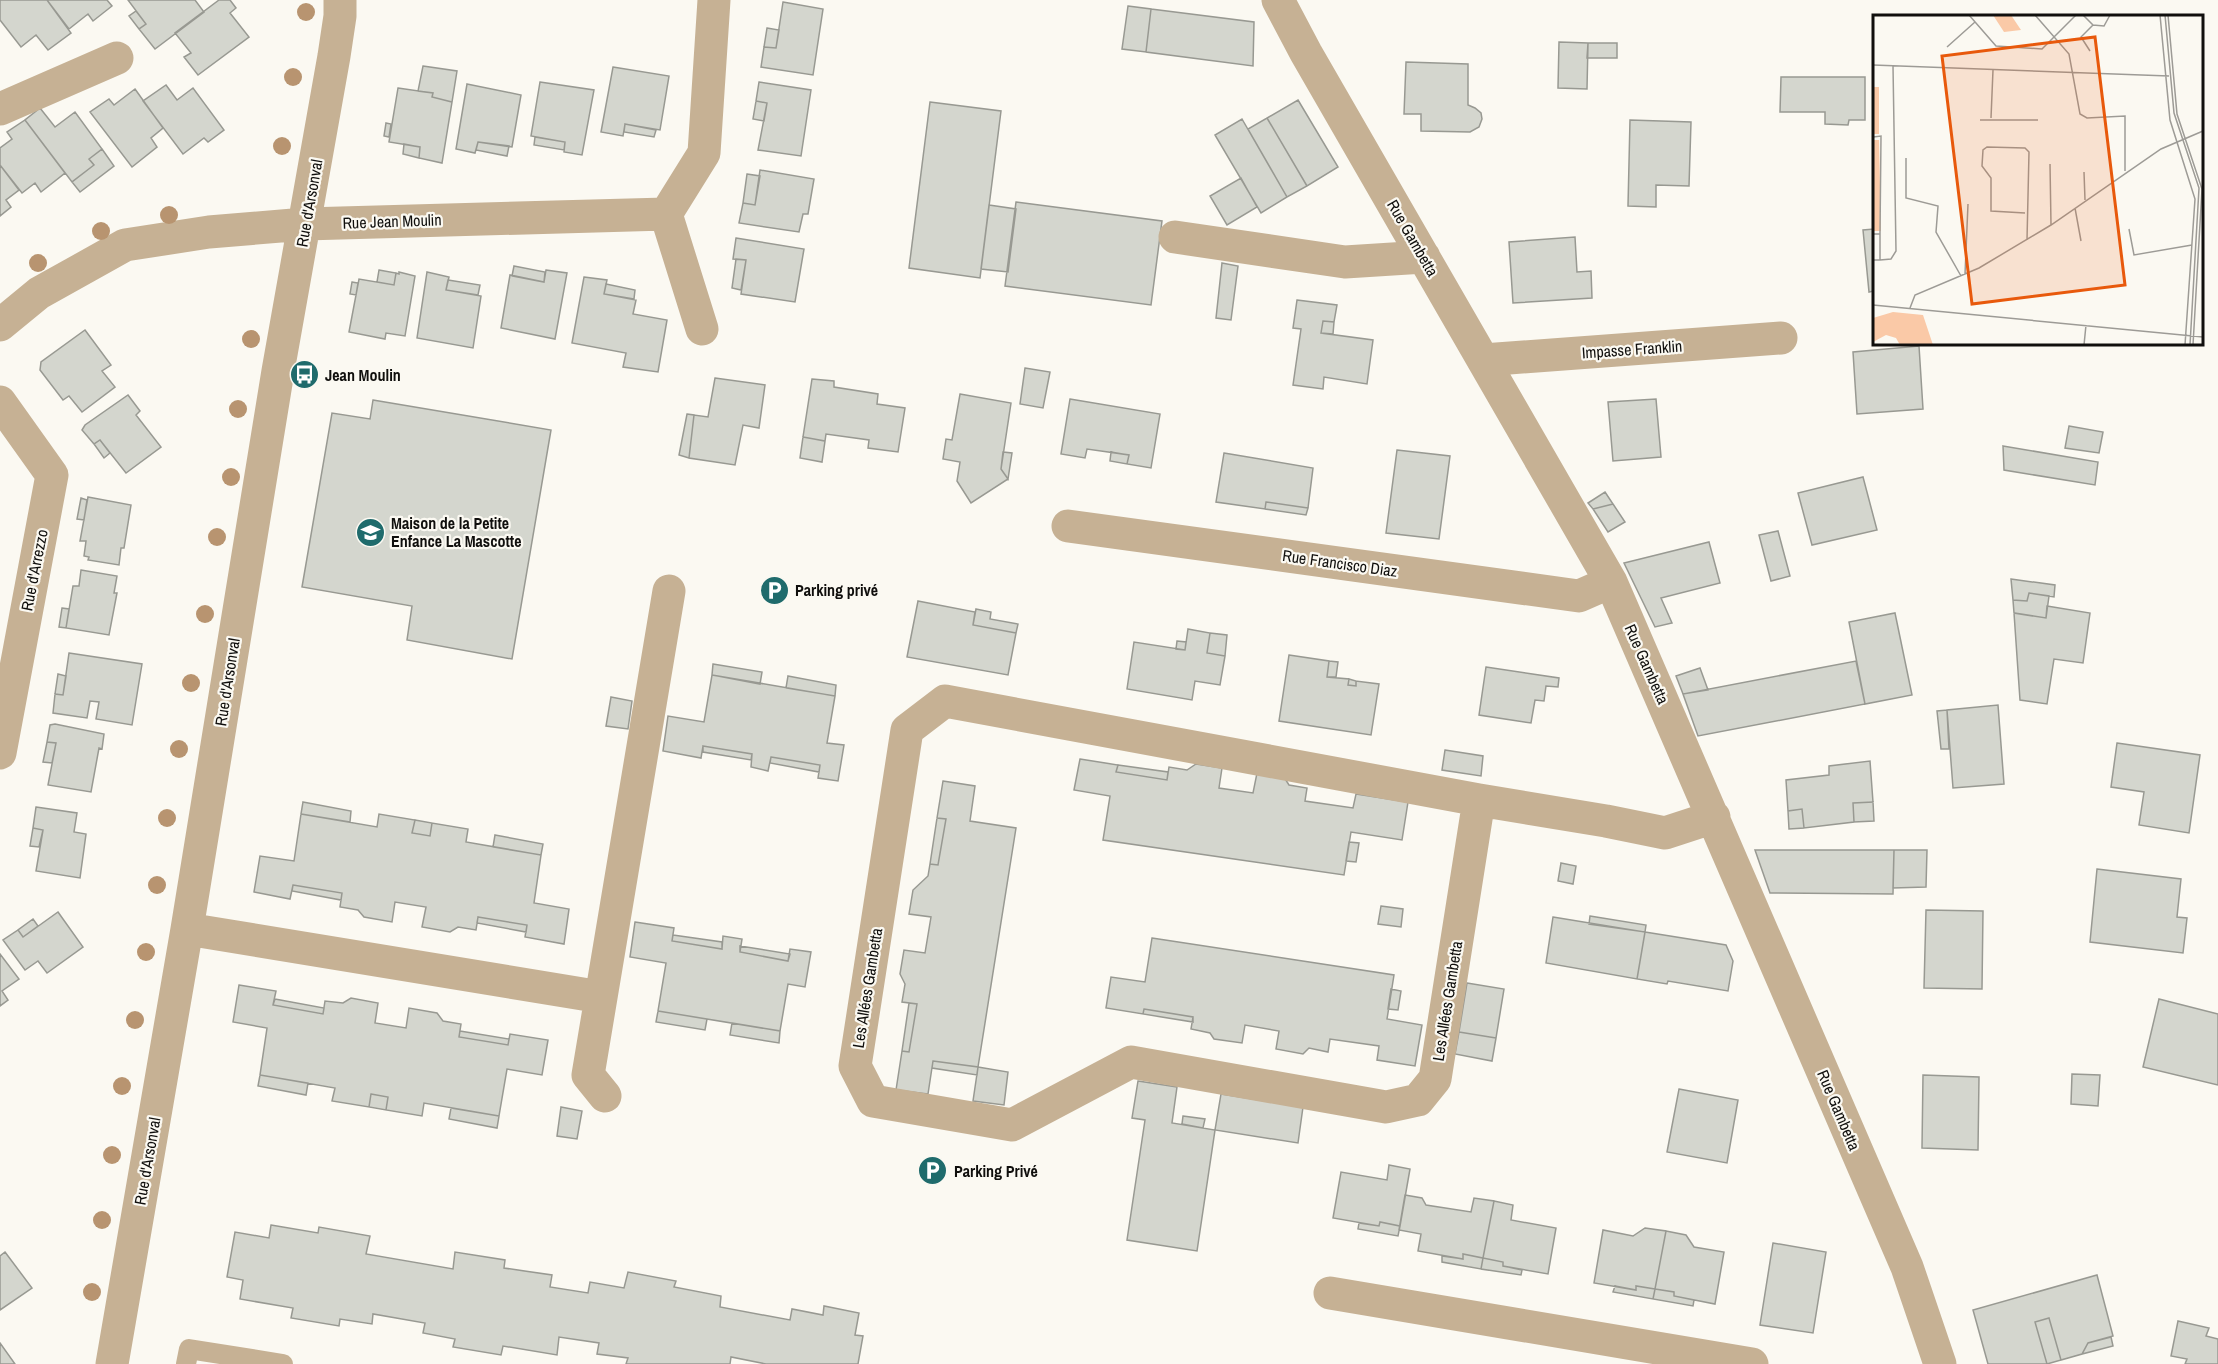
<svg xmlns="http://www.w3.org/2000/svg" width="2218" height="1364" font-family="'Archivo Narrow',sans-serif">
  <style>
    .building { fill: #d4d6ce; stroke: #989992; stroke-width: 1.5 }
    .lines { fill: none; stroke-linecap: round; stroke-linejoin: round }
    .service { stroke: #c6b194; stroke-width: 20 }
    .minor { stroke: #c6b194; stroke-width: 33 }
    .tree { fill: #b89470 }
    .labels { text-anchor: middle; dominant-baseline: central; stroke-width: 4.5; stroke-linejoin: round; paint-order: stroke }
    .street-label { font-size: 16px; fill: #100f0d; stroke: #fbf9f2 }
    .poi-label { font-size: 16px; font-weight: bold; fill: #100f0d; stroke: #fbf9f2; text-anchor: start }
    .inset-road { fill: none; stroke: #9d9b96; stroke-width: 1.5 }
    .view { fill: #e8590c; fill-opacity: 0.15; stroke: #e8590c; stroke-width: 3 }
    .inset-edge { fill: none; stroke: #100f0d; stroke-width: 3 }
  </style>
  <rect width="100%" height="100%" fill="#fbf9f2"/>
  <!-- building -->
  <path class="building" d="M0,0H47L71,33L48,50L36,35L21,47L0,20Z
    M47,0H107L112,6L93,21L88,14L69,29Z
    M128,0H195L204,12L155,49L139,29L146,24Z
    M219,0H230L236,8L230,13L249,37L198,75L184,57L191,53L175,33Z
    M783,2L823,9L813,75L761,67L764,47L776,48Z
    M1128,6L1151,9L1146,52L1122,49Z
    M1151,9L1254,22L1253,66L1146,52Z
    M136,11L146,24L139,29L129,16Z
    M767,28L779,30L776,48L764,47Z
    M1559,42L1588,43L1587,89L1558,88Z
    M1588,43H1617V58H1587Z
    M1406,62L1468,64V105L1475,108L1481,113L1482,119L1479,127L1470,132L1421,131V114H1404Z
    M423,66L457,71L452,102L432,97L433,93L418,91Z
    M613,67L669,76L660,130L625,124L623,136L601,132Z
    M1781,77H1865V120H1849L1848,125L1825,124V112H1780Z
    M540,82L594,90L582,155L564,152L565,142L531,136Z
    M759,82L811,90L801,156L758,150L767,103L756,101Z
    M467,84L521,95L512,147L478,142L475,153L456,149Z
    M166,85L177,100L193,88L224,130L208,142L204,138L183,154L143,101Z
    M398,88L433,93L432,97L452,102L442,163L419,158L420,147L389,142Z
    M135,89L163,128L151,138L157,147L132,167L90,112L109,99L114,105Z
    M1298,100L1338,167L1307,186L1267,118Z
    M756,101L767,103L764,121L753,119Z
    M930,102L1001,111L980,278L909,268Z
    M40,108L55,127L75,112L102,149L89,159L94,165L72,182L25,120Z
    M1267,118L1307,186L1287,197L1248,129Z
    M1242,119L1287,197L1261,213L1215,135Z
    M25,120L65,173L41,192L35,183L22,193L0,165V148L12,139L7,132Z
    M1630,120L1691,122L1689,186L1656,185V207L1628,206Z
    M386,123L391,124L389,137L384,136Z
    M625,124L656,130L654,137L624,132Z
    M535,137L565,142L564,150L534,145Z
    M478,142L509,146L507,156L476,150Z
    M404,144L420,147L419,158L403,154Z
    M102,149L114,166L80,192L72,182L94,165L89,159Z
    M0,165L19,190L6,200L11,207L0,216Z
    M760,170L814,179L808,214H803L799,232L739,223L743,203L755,205Z
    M747,174L760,176L755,205L743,203Z
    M1241,178L1257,207L1227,225L1210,196Z
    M1016,202L1162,221L1151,305L1005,286Z
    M989,205L1016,209L1008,272L981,269Z
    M1874,229V291L1869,292L1863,230Z
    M1575,237L1577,272L1591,271L1592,298L1513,303L1509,242Z
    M736,238L804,249L795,302L741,294L746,260L733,259Z
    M736,259L746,260L741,290L732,288Z
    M1222,263L1238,266L1231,320L1216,318Z
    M514,266L545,272L544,282L512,276Z
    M379,270L396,273L394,285L377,282Z
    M546,270L567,273L555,339L501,328L510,275L544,282Z
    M399,272L415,276L405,336L386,333L385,339L349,332L359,279L394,285L396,273L399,274Z
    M427,272L449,277L446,290L481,296L473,348L417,338Z
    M584,277L607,280L604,294L636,300L633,314L667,320L658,372L623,367L626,353L572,343Z
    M448,280L480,285L478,295L446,290Z
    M352,282L358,283L356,295L350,294Z
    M606,284L635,290L634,299L604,294Z
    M1297,300L1337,305L1334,322L1323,321L1321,333L1373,340L1367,384L1324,377L1323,389L1293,385L1301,329L1293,328Z
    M1323,321L1334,322L1333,334L1321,333Z
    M85,330L111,365L102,371L115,387L82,412L69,396L63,400L40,370L41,362Z
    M1919,346L1923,409L1857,414L1853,352Z
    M1025,368L1050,372L1043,408L1020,404Z
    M715,378L765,385L759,428L743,425L735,465L689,458L694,415L708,417Z
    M812,379L834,381V387L878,394L877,404L905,408L898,452L868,448L869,440L826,434L825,441L803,437Z
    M960,394L1011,403L1001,469L1008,479L971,503L957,481L960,462L943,459L946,439L952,440Z
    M128,395L140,411L136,415L161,447L126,473L100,440L94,444L82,430L85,425Z
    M1070,399L1160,414L1151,468L1127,464L1129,455L1087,449L1085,458L1061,454Z
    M1656,399L1661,457L1613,461L1608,402Z
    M373,400L551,430L512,659L407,640L412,606L302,587L332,413L370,419Z
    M687,414L694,415L689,458L679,455Z
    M2069,426L2103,432L2099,453L2065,448Z
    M803,437L825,441L822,462L800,458Z
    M100,440L110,453L104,458L94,444Z
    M2003,446L2098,462L2095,485L2004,470Z
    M1397,450L1450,456L1439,539L1386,533Z
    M1003,452L1012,453L1008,479L1001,469Z
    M1111,452L1129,455L1127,464L1110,461Z
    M1224,453L1313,468L1308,508L1266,502L1265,509L1216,502Z
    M1863,477L1877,530L1812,545L1798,493Z
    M1605,492L1613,504L1593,509L1588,503Z
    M88,497L131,505L124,548H121L119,565L88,560L89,557L84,556L86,541H80Z
    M81,498L87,500L84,520L77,519Z
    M1266,502L1308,508L1306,515L1265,509Z
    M1613,504L1625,522L1608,532L1593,509Z
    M1778,531L1790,576L1771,581L1759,535Z
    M1709,542L1720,583L1661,598L1672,623L1655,627L1624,563Z
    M81,570L117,576L114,593H117L109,635L66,628L73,586H79Z
    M2011,579L2055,585L2054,597L2029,593L2027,601L2013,600Z
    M2029,593L2049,596L2046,618L2014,613L2013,600L2027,601Z
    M918,601L975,612L973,625L1016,633L1008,675L907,657Z
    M2047,606L2090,613L2083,663L2054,659L2047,704L2020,700L2014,613L2046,618Z
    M62,608L69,609L66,628L59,627Z
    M976,609L991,612L990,619L1018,624L1016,633L973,625Z
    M1895,613L1912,695L1865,704L1849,622Z
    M1188,629L1210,633L1207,653L1225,656L1220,685L1195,681L1192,700L1127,689L1134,642L1185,650Z
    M1210,633L1227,635L1225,656L1207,653Z
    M1177,641L1186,642L1185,650L1176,649Z
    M69,653L142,664L132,725L96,719L99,702L90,701L87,718L53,713L55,694L63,695Z
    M1289,655L1329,661L1327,677L1349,679L1348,685L1356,686V681L1379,684L1371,735L1279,721Z
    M1329,661L1338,662L1336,677H1327Z
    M1856,661L1865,704L1698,736L1683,694Z
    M713,664L762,672L760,684L712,675Z
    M1486,667L1559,678L1558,687L1546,686L1544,701L1535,700L1531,723L1479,715Z
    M1700,668L1708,690L1683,694L1676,676Z
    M58,674L66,676L63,695L55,694Z
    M712,675L835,696L827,743L844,745L838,781L818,778L820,765L771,757L768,771L751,767L752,754L703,746L701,758L663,751L668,716L704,722Z
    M788,676L836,685L835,696L786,688Z
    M1349,679L1356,681V686L1348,685Z
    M611,697L632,701L628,729L606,726Z
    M1998,705L2004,784L1953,788L1947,710Z
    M1947,710L1949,749H1941L1937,711Z
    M55,724L104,734L102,749L99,748L91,792L48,785L56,743L47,742L50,725Z
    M47,742L56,743L52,763L43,762Z
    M2117,743L2200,755L2189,833L2139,825L2144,792L2111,787Z
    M703,746L752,754L751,760L703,752Z
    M1445,750L1483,756L1481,776L1442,770Z
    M771,757L820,765L819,772L770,763Z
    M1080,759L1118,765L1116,772L1167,780L1169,767L1187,770L1196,764L1222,768L1219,788L1253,793L1257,773L1284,777L1289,785L1307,788L1305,801L1353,808L1356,794L1408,802L1402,840L1351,832L1344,875L1103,840L1110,796L1074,790Z
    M1870,761L1873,802L1853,803L1854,822L1804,828L1802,809L1788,811L1786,780L1829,775V766Z
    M1118,765L1168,772L1167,780L1116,772Z
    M943,781L975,786L970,821L1016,828L978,1067L933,1061L928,1094L896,1090L902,1051L909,1052L917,1004L902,1002L905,984L900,974L904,950L925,953L931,917L909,914L913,890L928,876L930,864L938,865L946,819L937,818Z
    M303,802L351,811L350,822L301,814Z
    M1873,802L1874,821L1854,822L1853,803Z
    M36,807L77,813L74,832L86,834L80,878L36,871L43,830L33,828Z
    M1802,809L1804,828L1789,829L1788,811Z
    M301,814L377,827L379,814L415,820L412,833L430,836L432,823L468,829L466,842L541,855L534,903L569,909L564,944L525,937L527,925L478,917L476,930L458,927L450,932L422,927L426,907L395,902L392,922L364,917L358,910L340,907L342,893L293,885L290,899L254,892L260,856L294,861Z
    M937,818L946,819L938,865L930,864Z
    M415,820L432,823L430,836L412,833Z
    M33,828L43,830L39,847L30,846Z
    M495,835L543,844L541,855L493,847Z
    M1349,842L1359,843L1356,862L1346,861Z
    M1755,850H1894L1893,894L1770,893Z
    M1894,850H1927L1926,887L1893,888Z
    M1561,863L1576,866L1573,884L1558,881Z
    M2097,869L2181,879L2177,917L2187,918L2183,953L2090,942Z
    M293,885L342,893L341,900L292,891Z
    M1381,906L1403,909L1401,927L1378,924Z
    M1926,910L1983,911L1982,989L1924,988Z
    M58,912L83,947L47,973L38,961L25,970L3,940L18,930L23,937Z
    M1590,916L1646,925L1645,932L1589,924Z
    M478,917L527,925L526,932L477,923Z
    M1553,917L1645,932L1637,979L1546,963Z
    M33,919L38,926L23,937L18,930Z
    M635,922L674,928L672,941L722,949L723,936L742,939L740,952L788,961L790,949L811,952L805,987L788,984L780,1031L658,1011L666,963L630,957Z
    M1645,932L1726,945L1733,961L1728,991L1668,981L1667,984L1637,979Z
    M673,935L722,942V949L672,941Z
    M1152,938L1394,975L1387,1019L1422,1025L1415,1066L1377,1060L1379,1046L1330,1039L1328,1052L1309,1048L1303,1054L1276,1049L1279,1031L1245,1025L1242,1043L1214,1039L1210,1033L1191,1029L1193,1017L1144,1009L1143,1014L1106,1008L1111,977L1145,982Z
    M740,946L790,954L788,961L740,952Z
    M0,954L19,979L2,991L8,1000L0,1006Z
    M1467,983L1504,989L1496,1038L1459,1032Z
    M239,985L276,991L273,1005L323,1014L325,1001L343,1003L351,998L378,1003L375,1023L406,1028L409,1008L437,1013L443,1021L461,1024L459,1037L508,1045L510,1034L548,1040L542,1075L507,1069L499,1116L424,1103L422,1116L386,1110L388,1097L371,1094L369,1107L332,1101L335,1088L260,1075L267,1028L233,1022Z
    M1391,989L1401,991L1398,1010L1388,1009Z
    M275,999L324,1008L323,1014L273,1005Z
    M2159,999L2218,1014V1085L2143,1067Z
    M909,1003L917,1004L909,1052L902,1051Z
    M1144,1009L1193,1017V1022L1143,1014Z
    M658,1011L707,1019L705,1030L656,1022Z
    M732,1023L780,1031L779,1043L730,1035Z
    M460,1031L509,1039L508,1045L459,1037Z
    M1459,1032L1496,1038L1492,1061L1455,1054Z
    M933,1061L978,1067L977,1075L932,1068Z
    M978,1067L1008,1072L1004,1105L973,1101Z
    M2072,1074L2100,1075L2098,1106L2071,1104Z
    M260,1075L308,1083L306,1095L258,1086Z
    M1923,1075L1979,1077L1978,1150L1922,1148Z
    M1138,1081L1177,1087L1172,1123L1215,1130L1197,1251L1127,1240L1145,1120L1132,1118Z
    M1679,1089L1738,1100L1727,1163L1667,1152Z
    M371,1094L388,1097L386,1110L369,1107Z
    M1221,1094L1303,1107L1298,1143L1215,1130Z
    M561,1107L582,1111L577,1139L557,1136Z
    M451,1108L499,1116L497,1128L449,1119Z
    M1183,1116L1205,1119L1203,1128L1182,1124Z
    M1389,1165L1410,1169L1400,1226L1380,1222L1379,1226L1333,1218L1341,1172L1387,1180Z
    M1405,1195L1422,1198L1426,1205L1471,1212L1474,1198L1494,1201L1483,1258L1463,1254V1259L1418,1251L1421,1234L1399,1230Z
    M1494,1201L1513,1205L1511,1220L1556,1228L1548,1274L1503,1266V1262L1483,1258Z
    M1380,1222L1400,1226L1398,1236L1358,1229L1359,1223L1379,1226Z
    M271,1225L318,1233L319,1227L370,1236L366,1254L453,1269L455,1252L505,1260L504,1268L552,1275L550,1287L588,1293L590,1282L624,1288L628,1272L676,1281L674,1287L721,1296L720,1307L790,1320L792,1309L823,1315L824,1306L859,1313L855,1335L863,1336L858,1364H766L731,1357L730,1364H626L628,1358L597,1354L599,1343L559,1337L557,1355L503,1346L501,1355L453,1347L455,1339L423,1333L425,1323L373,1314L372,1324L340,1319L339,1326L291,1318L293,1308L240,1299L243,1280L227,1277L235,1232L269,1238Z
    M1645,1228L1666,1231L1655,1289L1636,1286V1290L1594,1283L1603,1230L1633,1236Z
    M1666,1231L1686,1235L1694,1247L1724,1252L1715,1304L1674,1296V1292L1655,1289Z
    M1773,1243L1826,1252L1813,1333L1760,1325Z
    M5,1252L32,1288L0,1310V1256Z
    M1463,1254L1483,1258L1481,1269L1442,1262V1256L1463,1259Z
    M1483,1258L1503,1262V1266L1522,1270L1521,1275L1481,1269Z
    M2097,1275L2113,1336L2088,1343L2082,1354L2061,1360L2049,1318L2035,1322L2047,1364H1988L1973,1310Z
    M1615,1286L1636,1290V1286L1655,1289L1653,1299L1613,1292Z
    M1655,1289L1674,1292V1296L1694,1300L1693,1306L1653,1299Z
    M2049,1318L2061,1360L2047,1364L2035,1322Z
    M2178,1321L2209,1328L2206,1336L2218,1339V1364H2185L2187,1359L2171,1356Z
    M2111,1337L2113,1346L2082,1354L2088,1343Z
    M0,1343L15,1364H0Z"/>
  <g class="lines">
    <!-- service -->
    <path class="service" d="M186,1364L189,1349L283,1364"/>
    <!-- minor -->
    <path class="minor" d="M1278,0L1306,53L1611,582L1907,1267L1940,1364
      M0,109L117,58
      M666,214L702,329
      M1175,237L1345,262L1424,257
      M0,325L39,293L125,245L209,232L305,224L666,214L704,153L714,0
      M1483,360L1781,338
      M0,402L52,475L0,753
      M1068,526L1579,596L1611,582
      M1479,800L1435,1079L1418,1100L1386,1107L1131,1062L1012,1125L873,1101L855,1066L907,730L945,701L1479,800L1606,821L1665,833L1714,817
      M187,929L601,997
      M605,1096L588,1075L669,591
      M1330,1293L1752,1364
      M112,1364L187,929L278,371L334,56L340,16V0"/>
  </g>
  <!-- trees -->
  <g class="tree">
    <circle cx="306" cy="12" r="9"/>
    <circle cx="293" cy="77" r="9"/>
    <circle cx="282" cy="146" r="9"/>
    <circle cx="169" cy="215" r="9"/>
    <circle cx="101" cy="231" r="9"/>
    <circle cx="38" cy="263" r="9"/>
    <circle cx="251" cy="339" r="9"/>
    <circle cx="238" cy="409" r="9"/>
    <circle cx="231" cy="477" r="9"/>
    <circle cx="217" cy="537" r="9"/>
    <circle cx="205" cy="614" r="9"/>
    <circle cx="191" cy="683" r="9"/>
    <circle cx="179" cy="749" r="9"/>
    <circle cx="167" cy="818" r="9"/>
    <circle cx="157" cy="885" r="9"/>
    <circle cx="146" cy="952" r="9"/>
    <circle cx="135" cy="1020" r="9"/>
    <circle cx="122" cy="1086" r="9"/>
    <circle cx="112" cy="1155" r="9"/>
    <circle cx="102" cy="1220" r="9"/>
    <circle cx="92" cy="1292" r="9"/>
  </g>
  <!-- icons -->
  <defs>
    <symbol id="bus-disc" viewBox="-11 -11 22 22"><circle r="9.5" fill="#1f6b6c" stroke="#fbf9f2"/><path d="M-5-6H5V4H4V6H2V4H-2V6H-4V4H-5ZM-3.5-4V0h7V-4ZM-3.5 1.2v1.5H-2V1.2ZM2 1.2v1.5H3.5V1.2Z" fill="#fff"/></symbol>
    <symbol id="school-disc" viewBox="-11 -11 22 22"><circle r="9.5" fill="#1f6b6c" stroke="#fbf9f2"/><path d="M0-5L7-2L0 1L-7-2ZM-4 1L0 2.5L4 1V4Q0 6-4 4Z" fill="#fff"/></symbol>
    <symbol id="parking-disc" viewBox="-11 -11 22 22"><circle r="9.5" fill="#1f6b6c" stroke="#fbf9f2"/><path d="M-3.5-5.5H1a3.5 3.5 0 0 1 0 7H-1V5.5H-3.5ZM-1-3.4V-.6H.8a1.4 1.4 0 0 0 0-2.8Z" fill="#fff"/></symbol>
  </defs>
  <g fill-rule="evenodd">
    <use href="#bus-disc" x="288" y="358" width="33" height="33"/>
    <use href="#school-disc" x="354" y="516" width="33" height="33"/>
    <use href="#parking-disc" x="758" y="574" width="33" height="33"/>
    <use href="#parking-disc" x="916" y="1154" width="33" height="33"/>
  </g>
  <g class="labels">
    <!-- street labels -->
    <g class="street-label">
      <text transform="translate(309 203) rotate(-80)">Rue d'Arsonval</text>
      <text transform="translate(392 221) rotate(-2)">Rue Jean Moulin</text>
      <text transform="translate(1413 238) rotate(60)">Rue Gambetta</text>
      <text transform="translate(1632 349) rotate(-4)">Impasse Franklin</text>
      <text transform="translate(1340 563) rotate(8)">Rue Francisco Diaz</text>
      <text transform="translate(34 570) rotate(-79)">Rue d'Arrezzo</text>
      <text transform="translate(1647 664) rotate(66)">Rue Gambetta</text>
      <text transform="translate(227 682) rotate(-81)">Rue d'Arsonval</text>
      <text transform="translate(867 988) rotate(-81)">Les Allées Gambetta</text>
      <text transform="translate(1447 1001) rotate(-81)">Les Allées Gambetta</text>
      <text transform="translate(1839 1110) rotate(67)">Rue Gambetta</text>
      <text transform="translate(147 1161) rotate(-80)">Rue d'Arsonval</text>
    </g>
    <!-- poi labels -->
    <g class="poi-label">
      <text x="325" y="375">Jean Moulin</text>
      <text x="391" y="523">Maison de la Petite<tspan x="391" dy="18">Enfance La Mascotte</tspan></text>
      <text x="795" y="590">Parking privé</text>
      <text x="954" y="1171">Parking Privé</text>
    </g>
  </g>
  <!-- overview -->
  <g transform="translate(1873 15)">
    <rect width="330" height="330" fill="#fbf9f2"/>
    <path d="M120,0H138L148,15L131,17ZM0,72H6V119H0ZM0,125H6L8,216H0ZM20,297L50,300L60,330H27L23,323L13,320L0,327V303Z" fill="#fac9a7"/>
    <path class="inset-road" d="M96,0L123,31L169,34L203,0M162,0L196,39L207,99L214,103L252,101V156M210,0L220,10L231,11L237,0M287,0L297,105L322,184L312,330M292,0L301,98L326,173L317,330M295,0L304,99L329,174L320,330M74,32L102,7M217,36L208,22L220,10M0,50L296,61M118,103L120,55M107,105H165M0,122L8,121L7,219M33,143V183L65,191L63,217L88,261M177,149L178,210M211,157L212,185M202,193L208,226M152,198L118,196V163L109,151L110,135L114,132L152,133L156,137L154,225M256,214L261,240L319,230M0,219H7V245H0M7,245L18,244L23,236L20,51M92,259L95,189M0,290L330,322M37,293L42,280L106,253L178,210L288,134L330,116M211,330L213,310"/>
    <path class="view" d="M222,22L252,270L99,289L69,41Z"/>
    <rect width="330" height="330" class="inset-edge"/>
  </g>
</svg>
